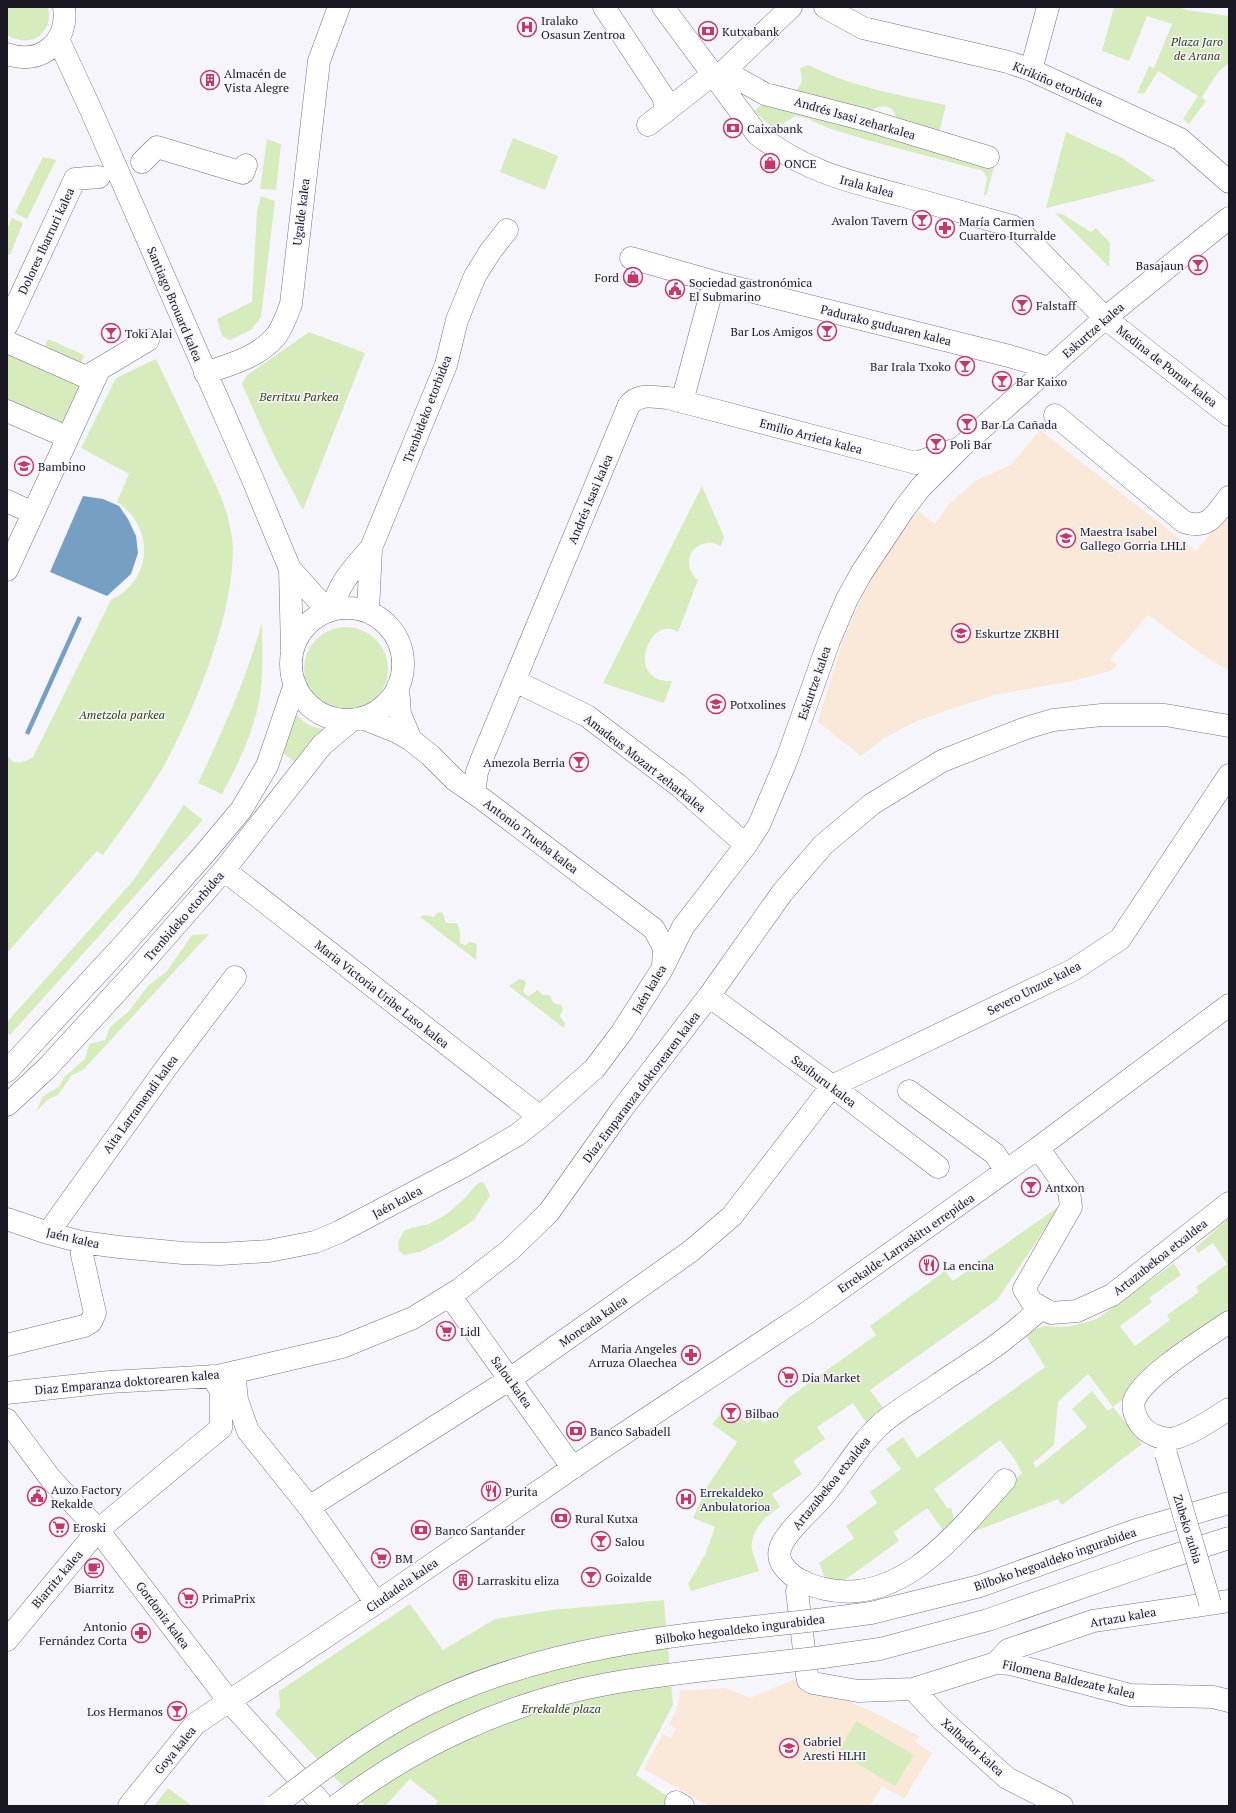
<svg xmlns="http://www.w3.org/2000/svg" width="1236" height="1813" font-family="'PT Serif',serif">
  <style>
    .education { fill: #fae9d8 }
    .green { fill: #d7ecbd; fill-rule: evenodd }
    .water { fill: #75a0c3 }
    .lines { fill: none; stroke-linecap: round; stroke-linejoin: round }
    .minor-casing { stroke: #76718d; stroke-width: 23 }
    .highway-casing { stroke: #76718d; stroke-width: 23 }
    .minor { stroke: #fff; stroke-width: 22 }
    .highway { stroke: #fff; stroke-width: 22 }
    .minor-bridge-casing { stroke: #76718d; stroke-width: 23; stroke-linecap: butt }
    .highway-bridge-casing { stroke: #76718d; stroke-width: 23; stroke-linecap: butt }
    .minor-bridge { stroke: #fff; stroke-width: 22 }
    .highway-bridge { stroke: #fff; stroke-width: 22 }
    .labels { text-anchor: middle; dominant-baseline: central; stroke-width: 3; stroke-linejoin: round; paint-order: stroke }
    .poi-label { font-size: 12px; fill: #1a1823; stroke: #f6f5fc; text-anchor: start }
    .park-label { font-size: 12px; font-style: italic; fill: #2e410c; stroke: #f6f5fc }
    .street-label { font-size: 12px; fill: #1a1823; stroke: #f6f5fc }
  </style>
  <rect width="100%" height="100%" fill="#f6f5fc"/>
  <!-- education -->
  <path class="education" d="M1040,430L1196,551L1229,511V670L1207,658L1148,615L1110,659L1117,665L1110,671L1073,681L994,695L942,712L917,721L884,738L861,756L818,722L842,643L871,577L918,511L935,524L947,506L975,481L1011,465Z
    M795,1679L802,1689L850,1702L877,1714L919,1736L915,1742L932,1753L904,1799L882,1786L870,1806H708L644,1769L663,1734L671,1738L676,1729L669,1724L677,1709L680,1691L725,1688L750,1698Z"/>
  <!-- green -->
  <path class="green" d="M7,7H48C54,34 30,49 7,35Z
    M1114,7H1178L1187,10L1229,16V63L1218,72L1202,97L1206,101L1189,124L1183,119L1198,96L1158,71L1144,94L1137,93L1149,66L1154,68L1172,24L1147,16L1129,61L1102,51Z
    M809,65C851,87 900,95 946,105L938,137C930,134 903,125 898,120C895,117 895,112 892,109C883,103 873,108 867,115L781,94V85L784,88L794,91C804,85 802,78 800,68Z
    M770,98L995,164L986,196L984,195L987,178L983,171L867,140L828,128L806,118L795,116L774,129L754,111Z
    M1066,132L1122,158L1156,181L1046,208Z
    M513,138L558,156L545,190L500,172Z
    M267,139L281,144L276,190L260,189Z
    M43,157L56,160L27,219L15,213Z
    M261,196L275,201L261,317L251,330L230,340L222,336L217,319L252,302L257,211Z
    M1055,213L1062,214L1091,232L1096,228L1110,243L1109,267Z
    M12,218L23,223L10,255L7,254V229Z
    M309,332L365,353L303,510L274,456L242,384L246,376Z
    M48,339L84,355L80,367L43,350Z
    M9,351L87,381L66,428L7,404V355Z
    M156,359C171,390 186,422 201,454C210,473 223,498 228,518C230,528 233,539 233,548C233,615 198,701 167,760C149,793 125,824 103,855L97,851L7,953V755C13,766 24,763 33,757L111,600C153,580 155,527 117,502L129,474L81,448L116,378Z
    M702,486L724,537L721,546C718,545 715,543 712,543C709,542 705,544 702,544C685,551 686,570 698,580L678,632C654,616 632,662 654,677C659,681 666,681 672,681L664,703L603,683Z
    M262,622C262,644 263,667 261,689C256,727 240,761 222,794L198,783C223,730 247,678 262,622Z
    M304 669a42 42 0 1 1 84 0a42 42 0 1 1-84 0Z
    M293,712C305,723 309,727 325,729L296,763L280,751Z
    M184,805L203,820L10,1035L7,1032V1022L133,881Z
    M441,912L443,913L446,923H457L460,931V943L465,945L470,942L477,944L476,960L420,917L424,915L434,917L437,913Z
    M209,934L83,1070L72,1075L58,1095L47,1100L36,1112L43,1096L59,1087L64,1077L85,1059L89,1044L105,1040L110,1027L128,1012L149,985L167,971L192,935Z
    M519,979L524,980L526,983L523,991L526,995L529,996L538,990L543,995H550L553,1003L561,1005L563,1009L560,1016L565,1023L564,1028L509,986Z
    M481,1182L484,1183L490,1195L474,1220L445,1239L420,1252L404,1255L399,1251L398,1242L404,1231L411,1228L429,1224L447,1214L464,1199L476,1185Z
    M1058,1207V1210L997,1300L870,1390L885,1410L867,1424L853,1403L817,1427L825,1439L793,1461L802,1474L772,1494L780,1507C766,1515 749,1532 752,1550C754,1557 757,1564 759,1571L691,1591L688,1584L705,1555L715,1527L693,1518L707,1487L737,1442L712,1424L726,1408L748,1423L755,1415L765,1423L788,1398L876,1335L870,1326L945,1271L953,1281Z
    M1229,1218V1315L1113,1407L1142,1444L1062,1505L1058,1499L968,1534L995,1498L1022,1473L1015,1460L1000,1440L934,1489L948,1509L951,1507L955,1522L945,1533L927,1508L894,1532L899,1541L842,1582L825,1578L819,1563L854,1538L846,1526L877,1503L870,1492L901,1469L886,1449L903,1437L917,1458L1045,1367L1025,1334L1030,1331L1044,1326L1067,1327L1097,1319L1174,1263L1181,1275L1149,1298L1152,1302L1120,1326L1135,1346L1170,1320L1167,1315L1199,1292L1196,1287L1227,1264L1213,1243L1198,1253L1195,1248ZM1088,1374L1113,1407L1108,1411L1092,1391L1072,1409L1087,1427L1036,1468L1033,1463L1054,1445L1058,1402Z
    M664,1600L673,1705L636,1775L676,1802L674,1806H434L438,1801L410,1779L385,1806H366L334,1777L275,1714L280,1707L279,1691L410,1604L443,1650L495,1619L552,1610Z
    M856,1721L914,1755L895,1786L838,1752Z
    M168,1788L192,1806H154Z"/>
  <!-- water -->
  <path class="water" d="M83,496L103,499L119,506L128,519L136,536L138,553L131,574L107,596L50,572Z
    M78,616L82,618L29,735L25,733Z"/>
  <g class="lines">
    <defs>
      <path id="minor" d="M604,7L664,98L665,112
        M663,7L757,134C804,171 847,181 904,196C940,206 976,216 1012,226L1019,230L1105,318L1229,415
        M825,7L863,28L1008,62L1031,70L1180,139L1229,182
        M58,39L90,108L250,473L290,569L328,611
        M7,54C41,66 69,42 64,7
        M726,70L735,77L765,94L866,120L988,157
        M1031,70L1048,7
        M716,79L791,7
        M648,125L712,75
        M142,162L157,147L243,173L246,165
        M631,258L722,284L1009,356L1049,368
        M7,325L75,179L99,177
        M7,342L86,377L148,340
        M205,373C229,365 259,357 276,336C283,327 287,315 291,304L319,61L339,7
        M682,402L714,282
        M7,411L67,437
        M1055,415L1184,522C1209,530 1215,515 1229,497
        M7,501L33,513
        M290,569L292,650
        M7,570L99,370
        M291 664a56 56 0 1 1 112 0a56 56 0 1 1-112 0Z
        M332,610C339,582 353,569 371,548
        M368,612L371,548L446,365L457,320L475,276L490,252L507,230
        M515,681L587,716L678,785L746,845
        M398,686L400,714L411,740
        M362,718L395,731L411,740L430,755L455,780L481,798L654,929L664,948L663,966
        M474,793L477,772L481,761L629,405C639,393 653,397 668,398L916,463L954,450
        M224,870L540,1117
        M709,996L832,1086L938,1167
        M7,1071L127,941L205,853L241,810L267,766L295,684
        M909,1091L995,1154L1006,1171
        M7,1105L47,1068L133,974L224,870L322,745L352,720
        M1038,1148L1069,1191L1071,1207L1024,1289L1032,1302L1051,1313L1077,1311L1112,1295L1229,1203
        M7,1219L48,1233L81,1242L119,1247L183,1253L220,1254L269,1251L315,1242L339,1232L464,1166L517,1135L540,1117L595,1068L622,1032L661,971L683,927L746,845L759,825L787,759L829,641L847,599L862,572L904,509L921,487L961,447L1105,318L1229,218
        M48,1233L166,1068L235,977
        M450,1296L573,1468
        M1229,1322C1206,1338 1143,1376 1134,1401C1132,1409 1136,1418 1140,1424C1147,1434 1164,1441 1175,1438C1192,1434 1214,1418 1229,1409
        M7,1345L84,1326L91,1322L95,1313L82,1255L81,1242
        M234,1372L237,1400L248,1431L309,1507L376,1603
        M212,1376L221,1391V1428
        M7,1393L109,1382L218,1376L342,1347L413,1318L460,1289L510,1250L549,1212L622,1109L709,996L782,893L823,845L872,804L942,761L1026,728L1053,720L1102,715H1165L1229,726
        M7,1420L51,1479L98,1530L229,1701L324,1806
        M1005,1480C959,1530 902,1607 825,1589C813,1586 802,1583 792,1575C781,1566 775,1556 783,1542C794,1523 813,1510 826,1493C845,1470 859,1444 881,1424C898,1409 919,1398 937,1385C960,1369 985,1355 1007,1337C1019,1328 1031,1317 1042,1308
        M309,1507L510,1379L691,1251L732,1216L832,1086L1073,970L1120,939L1229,775
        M803,1581L797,1591L807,1675L808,1680L813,1683L858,1691L913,1689L996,1663L1011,1664L1130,1695L1213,1697L1229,1701
        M7,1640L98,1530L221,1428
        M996,1663L1008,1650L1093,1621L1229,1601
        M913,1689L940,1718L1007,1778L1062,1806
        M676,1802L683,1806
        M129,1806L195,1724L376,1603L590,1456L808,1312L1038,1148L1229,1005"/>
      <path id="highway" d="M817,1620L871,1613L980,1586L1136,1530L1229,1503
        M823,1657L880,1649L988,1620L1154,1562L1229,1538"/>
    </defs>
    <!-- minor casing -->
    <use href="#minor" class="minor-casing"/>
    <!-- highway casing -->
    <use href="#highway" class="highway-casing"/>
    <!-- minor -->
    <use href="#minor" class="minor"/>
    <!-- highway -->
    <use href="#highway" class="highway"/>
    <defs>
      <path id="minor-bridge" d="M1166,1454L1210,1603"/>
      <path id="highway-bridge" d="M275,1806C329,1764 383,1723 445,1696C564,1643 690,1634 817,1620
        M336,1806C414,1746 509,1702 607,1684C678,1671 751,1666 823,1657"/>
    </defs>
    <!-- minor-bridge casing -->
    <use href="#minor-bridge" class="minor-bridge-casing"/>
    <!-- highway-bridge casing -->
    <use href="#highway-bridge" class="highway-bridge-casing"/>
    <!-- minor-bridge -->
    <use href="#minor-bridge" class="minor-bridge"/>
    <!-- highway-bridge -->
    <use href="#highway-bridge" class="highway-bridge"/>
  </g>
  <!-- icons -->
  <defs>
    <symbol id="hospital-ring" viewBox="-11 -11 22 22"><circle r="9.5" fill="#f6f5fc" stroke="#c53767" stroke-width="1.5"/><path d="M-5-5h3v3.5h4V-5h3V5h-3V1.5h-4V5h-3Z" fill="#c53767"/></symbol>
    <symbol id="bank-ring" viewBox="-11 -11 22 22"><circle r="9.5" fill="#f6f5fc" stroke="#c53767" stroke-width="1.5"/><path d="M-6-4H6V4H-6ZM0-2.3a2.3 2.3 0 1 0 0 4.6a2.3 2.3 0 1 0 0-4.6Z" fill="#c53767"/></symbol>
    <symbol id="building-ring" viewBox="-11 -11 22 22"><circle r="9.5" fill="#f6f5fc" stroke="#c53767" stroke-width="1.5"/><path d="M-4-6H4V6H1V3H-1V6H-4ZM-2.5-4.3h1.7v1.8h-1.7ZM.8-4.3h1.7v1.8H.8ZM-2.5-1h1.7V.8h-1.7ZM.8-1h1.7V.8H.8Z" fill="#c53767"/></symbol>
    <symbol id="shop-ring" viewBox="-11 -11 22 22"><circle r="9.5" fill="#f6f5fc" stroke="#c53767" stroke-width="1.5"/><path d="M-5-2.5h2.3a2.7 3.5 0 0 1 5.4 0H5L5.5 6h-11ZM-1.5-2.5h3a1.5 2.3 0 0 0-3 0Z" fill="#c53767"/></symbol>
    <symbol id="bar-ring" viewBox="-11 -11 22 22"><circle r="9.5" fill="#f6f5fc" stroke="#c53767" stroke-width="1.5"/><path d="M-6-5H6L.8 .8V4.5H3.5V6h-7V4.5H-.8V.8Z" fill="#c53767"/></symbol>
    <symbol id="pharmacy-ring" viewBox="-11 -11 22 22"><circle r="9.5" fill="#f6f5fc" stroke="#c53767" stroke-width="1.5"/><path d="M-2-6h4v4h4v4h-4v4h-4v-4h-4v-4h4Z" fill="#c53767"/></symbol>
    <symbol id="civic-ring" viewBox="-11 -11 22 22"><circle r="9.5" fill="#f6f5fc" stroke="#c53767" stroke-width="1.5"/><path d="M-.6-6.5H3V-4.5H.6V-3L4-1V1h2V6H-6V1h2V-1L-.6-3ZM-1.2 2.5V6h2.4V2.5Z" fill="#c53767"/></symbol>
    <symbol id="school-ring" viewBox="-11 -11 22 22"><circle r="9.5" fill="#f6f5fc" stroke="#c53767" stroke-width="1.5"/><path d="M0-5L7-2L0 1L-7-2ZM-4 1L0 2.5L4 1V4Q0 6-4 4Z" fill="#c53767"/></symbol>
    <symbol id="university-ring" viewBox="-11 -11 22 22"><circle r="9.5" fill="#f6f5fc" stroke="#c53767" stroke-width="1.5"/><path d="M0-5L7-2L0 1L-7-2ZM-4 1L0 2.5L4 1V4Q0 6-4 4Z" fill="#c53767"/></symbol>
    <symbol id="restaurant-ring" viewBox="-11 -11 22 22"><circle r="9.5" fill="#f6f5fc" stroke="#c53767" stroke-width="1.5"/><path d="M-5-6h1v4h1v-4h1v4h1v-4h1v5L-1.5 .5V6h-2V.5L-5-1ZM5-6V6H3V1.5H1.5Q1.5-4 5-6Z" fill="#c53767"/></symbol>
    <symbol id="supermarket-ring" viewBox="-11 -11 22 22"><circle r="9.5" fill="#f6f5fc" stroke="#c53767" stroke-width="1.5"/><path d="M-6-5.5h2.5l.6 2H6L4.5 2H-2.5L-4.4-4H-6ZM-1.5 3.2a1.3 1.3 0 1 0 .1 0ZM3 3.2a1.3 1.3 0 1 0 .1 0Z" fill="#c53767"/></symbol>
    <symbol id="cafe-ring" viewBox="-11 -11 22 22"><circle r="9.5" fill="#f6f5fc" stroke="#c53767" stroke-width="1.5"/><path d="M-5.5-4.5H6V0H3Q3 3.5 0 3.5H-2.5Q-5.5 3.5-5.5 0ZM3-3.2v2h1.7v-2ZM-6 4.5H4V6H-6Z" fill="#c53767"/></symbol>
  </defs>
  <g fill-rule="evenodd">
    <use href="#hospital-ring" x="516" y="16" width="22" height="22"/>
    <use href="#bank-ring" x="697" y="20" width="22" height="22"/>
    <use href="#building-ring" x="199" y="69" width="22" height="22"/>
    <use href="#bank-ring" x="722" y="117" width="22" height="22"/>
    <use href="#shop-ring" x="759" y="152" width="22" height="22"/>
    <use href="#bar-ring" x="911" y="209" width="22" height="22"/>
    <use href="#pharmacy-ring" x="934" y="217" width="22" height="22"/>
    <use href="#bar-ring" x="1187" y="254" width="22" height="22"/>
    <use href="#shop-ring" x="622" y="266" width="22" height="22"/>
    <use href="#civic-ring" x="664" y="278" width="22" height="22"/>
    <use href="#bar-ring" x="1011" y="294" width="22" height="22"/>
    <use href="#bar-ring" x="816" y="320" width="22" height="22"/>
    <use href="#bar-ring" x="100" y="322" width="22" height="22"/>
    <use href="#bar-ring" x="954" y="355" width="22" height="22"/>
    <use href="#bar-ring" x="991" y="370" width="22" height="22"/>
    <use href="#bar-ring" x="956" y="413" width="22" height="22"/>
    <use href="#bar-ring" x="925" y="433" width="22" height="22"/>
    <use href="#school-ring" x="13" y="455" width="22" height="22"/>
    <use href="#school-ring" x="1055" y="527" width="22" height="22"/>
    <use href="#university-ring" x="950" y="622" width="22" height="22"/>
    <use href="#school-ring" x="705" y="693" width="22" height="22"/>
    <use href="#bar-ring" x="568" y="751" width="22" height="22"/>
    <use href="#bar-ring" x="1020" y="1176" width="22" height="22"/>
    <use href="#restaurant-ring" x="918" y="1254" width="22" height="22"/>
    <use href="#supermarket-ring" x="435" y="1320" width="22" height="22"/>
    <use href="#pharmacy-ring" x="680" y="1344" width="22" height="22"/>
    <use href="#supermarket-ring" x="777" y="1366" width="22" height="22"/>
    <use href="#bar-ring" x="720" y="1402" width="22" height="22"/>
    <use href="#bank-ring" x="565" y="1420" width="22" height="22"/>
    <use href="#restaurant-ring" x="480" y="1480" width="22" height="22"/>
    <use href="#civic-ring" x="26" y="1485" width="22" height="22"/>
    <use href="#hospital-ring" x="675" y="1488" width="22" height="22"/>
    <use href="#bank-ring" x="550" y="1507" width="22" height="22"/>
    <use href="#supermarket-ring" x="48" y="1516" width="22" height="22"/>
    <use href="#bank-ring" x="410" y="1519" width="22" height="22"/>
    <use href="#bar-ring" x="590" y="1530" width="22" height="22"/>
    <use href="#supermarket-ring" x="370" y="1547" width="22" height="22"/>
    <use href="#cafe-ring" x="83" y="1557" width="22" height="22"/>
    <use href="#bar-ring" x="580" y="1566" width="22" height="22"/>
    <use href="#building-ring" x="452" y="1569" width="22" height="22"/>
    <use href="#supermarket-ring" x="177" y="1587" width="22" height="22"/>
    <use href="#pharmacy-ring" x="130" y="1622" width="22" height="22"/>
    <use href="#bar-ring" x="166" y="1700" width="22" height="22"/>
    <use href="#school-ring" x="778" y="1737" width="22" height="22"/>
  </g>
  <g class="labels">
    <!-- poi labels -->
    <g class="poi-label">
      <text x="541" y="20">Iralako<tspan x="541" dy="14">Osasun Zentroa</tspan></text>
      <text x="722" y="31">Kutxabank</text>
      <text x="224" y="73">Almacén de<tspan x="224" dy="14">Vista Alegre</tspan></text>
      <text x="747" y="128">Caixabank</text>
      <text x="784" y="163">ONCE</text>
      <text x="908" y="220" text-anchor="end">Avalon Tavern</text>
      <text x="959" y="221">María Carmen<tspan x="959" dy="14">Cuartero Iturralde</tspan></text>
      <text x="1184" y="265" text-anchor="end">Basajaun</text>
      <text x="619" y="277" text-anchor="end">Ford</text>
      <text x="689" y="282">Sociedad gastronómica<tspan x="689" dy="14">El Submarino</tspan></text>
      <text x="1036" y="305">Falstaff</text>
      <text x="813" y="331" text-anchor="end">Bar Los Amigos</text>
      <text x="125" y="333">Toki Alai</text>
      <text x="951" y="366" text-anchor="end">Bar Irala Txoko</text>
      <text x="1016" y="381">Bar Kaixo</text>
      <text x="981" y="424">Bar La Cañada</text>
      <text x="950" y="444">Poli Bar</text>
      <text x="38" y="466">Bambino</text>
      <text x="1080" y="531">Maestra Isabel<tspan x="1080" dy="14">Gallego Gorria LHLI</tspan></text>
      <text x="975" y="633">Eskurtze ZKBHI</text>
      <text x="730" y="704">Potxolines</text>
      <text x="565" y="762" text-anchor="end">Amezola Berria</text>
      <text x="1045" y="1187">Antxon</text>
      <text x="943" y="1265">La encina</text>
      <text x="460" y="1331">Lidl</text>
      <text x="677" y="1348" text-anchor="end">Maria Angeles<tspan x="677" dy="14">Arruza Olaechea</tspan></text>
      <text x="802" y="1377">Dia Market</text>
      <text x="745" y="1413">Bilbao</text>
      <text x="590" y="1431">Banco Sabadell</text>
      <text x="51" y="1489">Auzo Factory<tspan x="51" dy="14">Rekalde</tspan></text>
      <text x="505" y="1491">Purita</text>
      <text x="700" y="1492">Errekaldeko<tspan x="700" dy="14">Anbulatorioa</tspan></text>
      <text x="575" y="1518">Rural Kutxa</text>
      <text x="73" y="1527">Eroski</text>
      <text x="435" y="1530">Banco Santander</text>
      <text x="615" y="1541">Salou</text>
      <text x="395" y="1558">BM</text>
      <text x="605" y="1577">Goizalde</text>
      <text x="477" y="1580">Larraskitu eliza</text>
      <text x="94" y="1588" text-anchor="middle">Biarritz</text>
      <text x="202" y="1598">PrimaPrix</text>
      <text x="127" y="1626" text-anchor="end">Antonio<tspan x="127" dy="14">Fernández Corta</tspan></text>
      <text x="163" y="1711" text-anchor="end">Los Hermanos</text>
      <text x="803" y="1741">Gabriel<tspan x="803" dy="14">Aresti HLHI</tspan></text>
    </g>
    <!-- park labels -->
    <g class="park-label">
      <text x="1197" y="41">Plaza Jaro<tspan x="1197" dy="14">de Arana</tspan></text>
      <text x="299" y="396">Berritxu Parkea</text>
      <text x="122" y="714">Ametzola parkea</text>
      <text x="561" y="1708">Errekalde plaza</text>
    </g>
    <!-- street labels -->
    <g class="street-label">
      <text transform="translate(1058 84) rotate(23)">Kirikiño etorbidea</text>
      <text transform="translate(855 118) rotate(16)">Andrés Isasi zeharkalea</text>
      <text transform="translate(867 186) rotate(15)">Irala kalea</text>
      <text transform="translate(301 212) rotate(-83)">Ugalde kalea</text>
      <text transform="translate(46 241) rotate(-65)">Dolores Ibarruri kalea</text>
      <text transform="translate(175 304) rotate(67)">Santiago Brouard kalea</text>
      <text transform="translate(886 325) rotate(14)">Padurako guduaren kalea</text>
      <text transform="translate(1093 330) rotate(-41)">Eskurtze kalea</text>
      <text transform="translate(1167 366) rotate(38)">Medina de Pomar kalea</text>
      <text transform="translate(427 409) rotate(-69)">Trenbideko etorbidea</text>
      <text transform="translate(811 436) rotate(15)">Emilio Arrieta kalea</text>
      <text transform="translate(590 499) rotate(-67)">Andrés Isasi kalea</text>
      <text transform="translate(814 683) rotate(-71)">Eskurtze kalea</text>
      <text transform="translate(645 763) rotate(38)">Amadeus Mozart zeharkalea</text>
      <text transform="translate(531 836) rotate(37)">Antonio Trueba kalea</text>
      <text transform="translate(184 916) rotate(-49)">Trenbideko etorbidea</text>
      <text transform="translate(1034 988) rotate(-27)">Severo Unzue kalea</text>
      <text transform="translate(649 989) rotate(-59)">Jaén kalea</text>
      <text transform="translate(382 994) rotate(38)">Maria Victoria Uribe Laso kalea</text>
      <text transform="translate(824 1081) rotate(37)">Sasiburu kalea</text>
      <text transform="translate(641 1087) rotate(-53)">Diaz Emparanza doktorearen kalea</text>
      <text transform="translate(140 1104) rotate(-54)">Aita Larramendi kalea</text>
      <text transform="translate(397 1202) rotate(-28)">Jaén kalea</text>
      <text transform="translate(73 1238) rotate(13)">Jaén kalea</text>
      <text transform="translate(906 1243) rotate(-35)">Errekalde-Larraskitu errepidea</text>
      <text transform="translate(1160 1257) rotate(-38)">Artazubekoa etxaldea</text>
      <text transform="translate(593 1321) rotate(-35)">Moncada kalea</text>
      <text transform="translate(127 1382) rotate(-5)">Diaz Emparanza doktorearen kalea</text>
      <text transform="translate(512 1382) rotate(54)">Salou kalea</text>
      <text transform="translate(831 1483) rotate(-51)">Artazubekoa etxaldea</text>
      <text transform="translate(1188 1529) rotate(73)">Zubeko zubia</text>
      <text transform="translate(1055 1559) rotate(-19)">Bilboko hegoaldeko ingurabidea</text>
      <text transform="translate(57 1579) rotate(-50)">Biarritz kalea</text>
      <text transform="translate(402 1585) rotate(-35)">Ciudadela kalea</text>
      <text transform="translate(163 1615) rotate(53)">Gordoniz kalea</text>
      <text transform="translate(1123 1617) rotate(-10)">Artazu kalea</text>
      <text transform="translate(740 1629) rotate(-7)">Bilboko hegoaldeko ingurabidea</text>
      <text transform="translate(1069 1679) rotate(13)">Filomena Baldezate kalea</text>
      <text transform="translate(973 1747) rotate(42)">Xalbador kalea</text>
      <text transform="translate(175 1750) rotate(-51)">Goya kalea</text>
    </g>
  </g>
  <!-- border -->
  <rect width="1236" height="1813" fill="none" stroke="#1a1823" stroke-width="16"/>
</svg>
